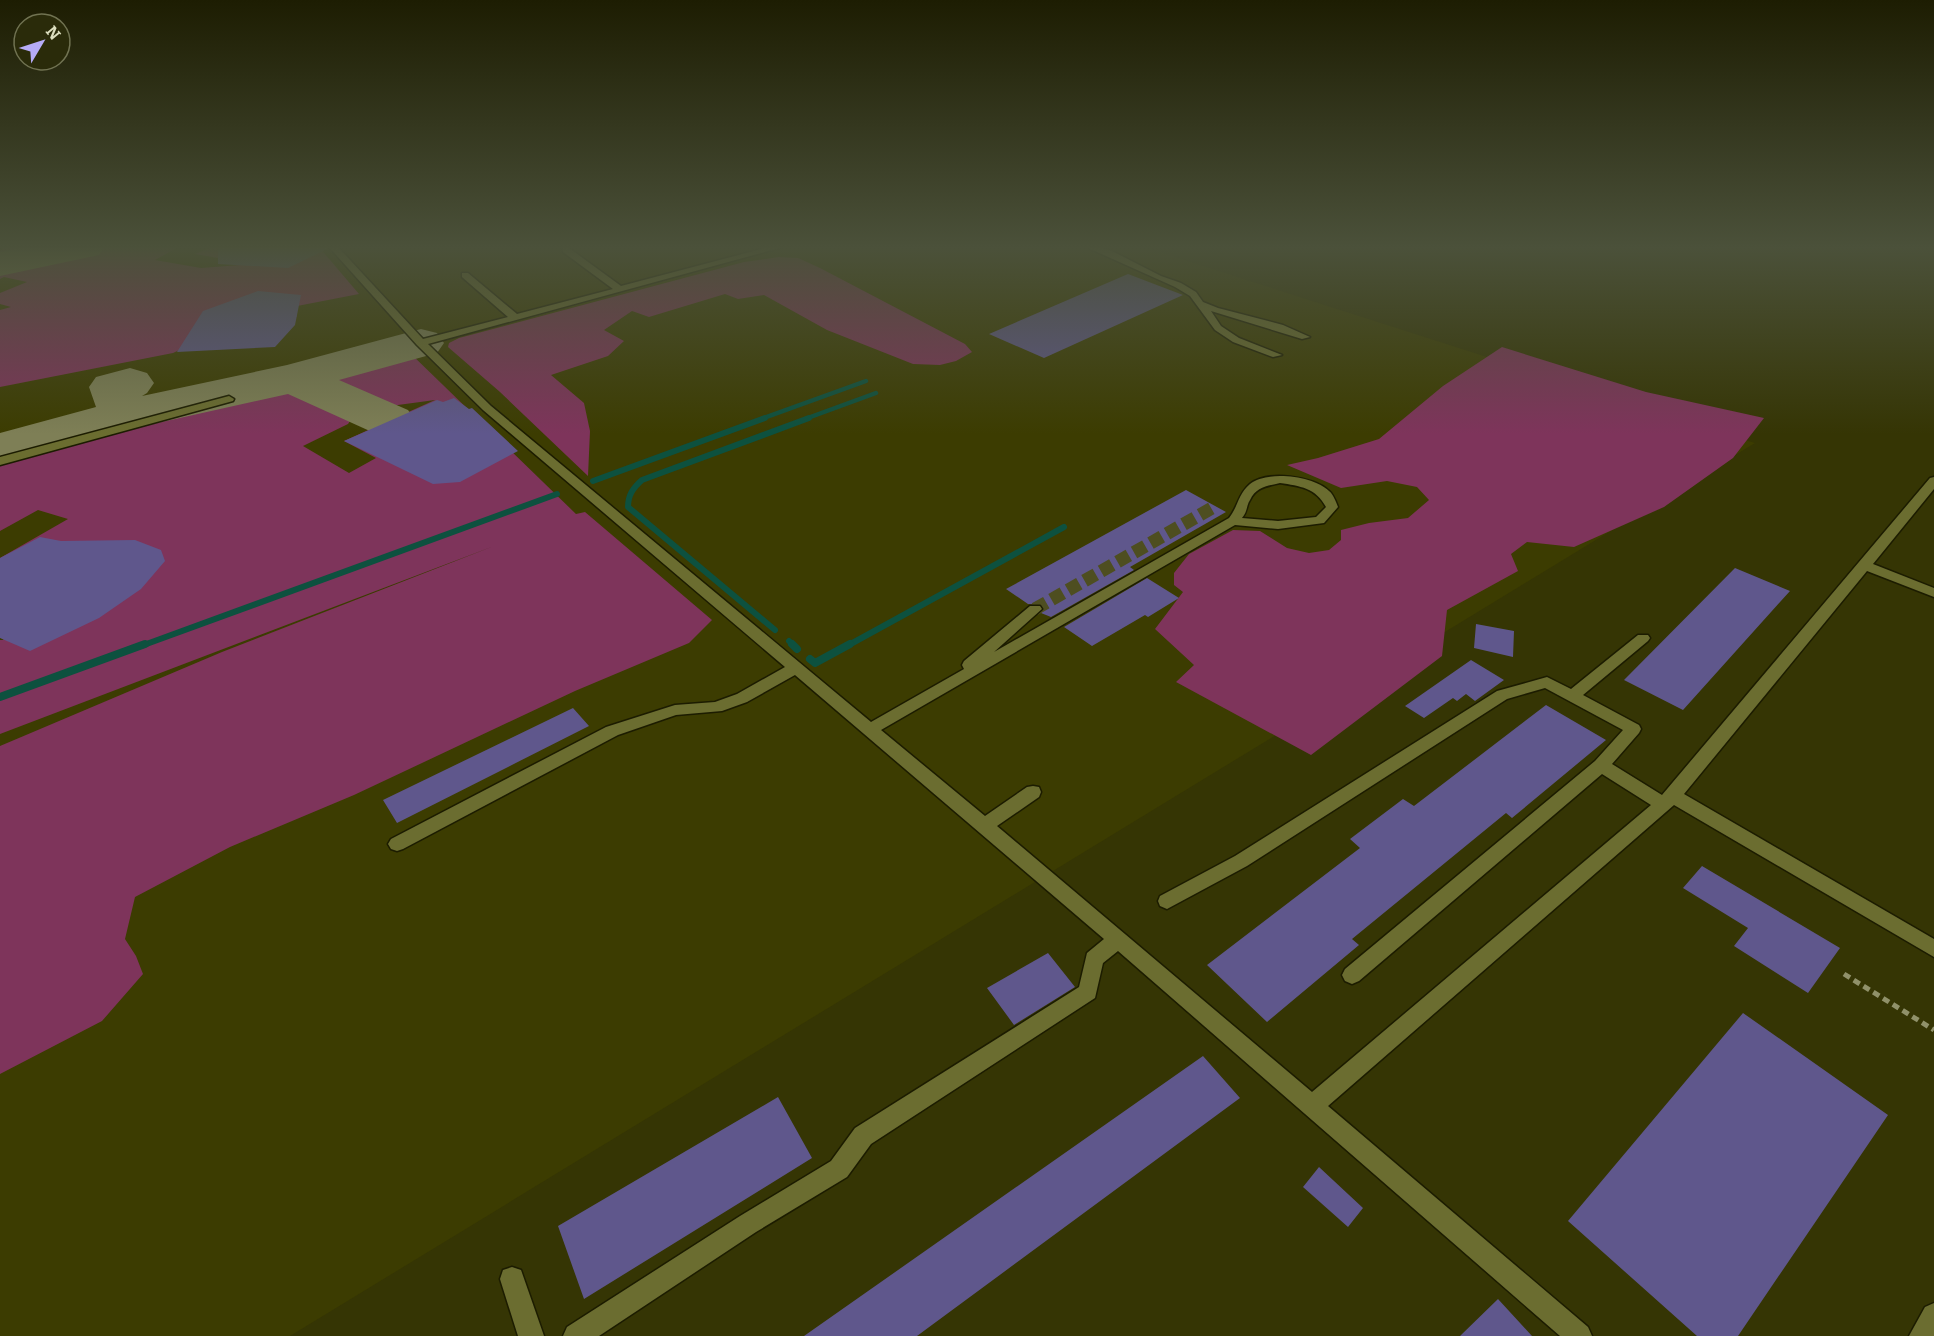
<svg xmlns="http://www.w3.org/2000/svg" width="1934" height="1336" font-family="Bitter,serif">
  <style>
    .built { fill: #3c3c01 }
    .green { fill: #7e345b }
    .lines { fill: none; stroke-linecap: round; stroke-linejoin: round }
    .stream-far2 { stroke: #0d513f; stroke-width: 4.5 }
    .stream-far1 { stroke: #0d513f; stroke-width: 6 }
    .stream { stroke: #0d513f; stroke-width: 8 }
    .taxiway { fill: #7e7f56; fill-rule: evenodd }
    .building { fill: #5f578c }
    .minor-tunnel { stroke: #4e4e20; stroke-width: 13; stroke-dasharray: 13 6; stroke-linecap: butt }
    .minor-casing { stroke: #1c1c00; stroke-width: 3 }
    .path { stroke: #90916a; stroke-width: 5; stroke-dasharray: 7 4.5; stroke-linecap: butt }
    .minor { fill: #6b6d30; fill-rule: evenodd }
  </style>
  <rect width="100%" height="100%" fill="#353504"/>
  <!-- built -->
  <path class="built" d="M0,247H1144L1755,443L290,1336H0Z"/>
  <!-- green -->
  <path class="green" d="M5,247H60L0,259V251Z
    M94,247H178L155,260L201,268L253,264L195,254L212,247H319L359,294L292,307L297,316L279,340L188,346L173,353L0,387V310L11,307L0,304V293L27,282L4,277L0,279V266Z
    M779,257L798,258L820,268L965,344L972,352L956,361L940,365L913,364L827,330L764,295L738,299L725,294L649,317L632,311L604,330L624,341L608,356L551,375L584,403L590,431L588,476L500,392L448,347L449,343L459,338L744,262Z
    M1502,347L1646,392L1764,418L1733,458L1664,507L1574,547L1527,542L1511,554L1518,571L1447,610L1442,656L1311,755L1176,682L1194,665L1155,629L1183,592L1174,585V573L1189,554L1233,530L1260,531L1287,548L1309,553L1329,550L1341,540V530L1369,523L1408,518L1429,500L1417,487L1387,481L1341,488L1287,465L1318,458L1379,439L1443,386Z
    M409,352L576,514L585,512L712,620L689,643L575,691L354,795L230,847L135,897L125,939L136,956L143,974L102,1021L0,1074V746L222,652L494,546L0,734V640H4L0,637V558L68,519L38,510L0,531V465L256,394C269,392 285,389 298,392C313,395 345,404 352,418L348,424L303,446L349,473L376,458L344,441L435,400L383,407L349,390L335,380V375L338,371Z"/>
  <g class="lines">
    <!-- stream-far2 -->
    <path class="stream-far2" d="M761,419L866,381
      M805,419L876,393"/>
    <!-- stream-far1 -->
    <path class="stream-far1" d="M593,481L765,418
      M775,630L628,507C628,495 633,488 642,480L809,418
      M789,641L794,646
      M141,646L557,494
      M847,646L1064,527"/>
    <!-- stream -->
    <path class="stream" d="M792,644L797,649
      M810,659L815,663L850,644
      M0,697L145,644"/>
    <!-- taxiway -->
    <path class="taxiway" d="M25,247H104L99,255L0,276V252Z
      M421,329L437,333L444,343L437,353L339,380L408,410L416,421L408,432L390,436L372,432L288,394L135,428L0,465V433L96,407L89,387L96,377L130,368L147,373L154,383L147,393L142,396L287,365Z"/>
  </g>
  <!-- building -->
  <path class="building" d="M218,247H327V249L288,268L218,264Z
    M1128,274L1183,295L1044,358L989,334Z
    M258,291L301,295L295,325L275,347L177,352L203,311Z
    M454,398L469,409L472,408L518,451L460,482L433,484L344,441L437,400L443,402Z
    M1186,490L1226,512L1130,567L1134,570L1051,617L1041,613L1044,609L1042,605L1028,604L1006,589Z
    M40,537L61,541L135,540L161,550L165,561L141,589L99,618L30,651L0,638V558Z
    M1735,568L1790,591L1683,710L1624,680Z
    M1147,578L1179,598L1148,617L1145,615L1092,646L1064,627Z
    M1476,624L1514,631L1513,657L1474,648Z
    M1471,660L1504,680L1475,701L1466,694L1457,701L1453,698L1424,718L1405,706Z
    M1546,705L1606,740L1512,818L1506,813L1352,939L1359,945L1267,1022L1207,965L1360,848L1350,839L1403,799L1414,806Z
    M573,708L589,726L397,823L383,800Z
    M1702,866L1840,948L1808,993L1734,946L1748,928L1683,888Z
    M1048,953L1075,987L1014,1025L987,988Z
    M1743,1013L1888,1115L1738,1336H1697L1568,1221Z
    M1203,1056L1240,1098L917,1336H804Z
    M778,1097L812,1158L584,1299L558,1226Z
    M1319,1167L1363,1208L1348,1227L1303,1187Z
    M1498,1299L1532,1336H1460Z"/>
  <g class="lines">
    <!-- minor-tunnel -->
    <path class="minor-tunnel" d="M1035,609L1212,508"/>
    <defs>
      <path id="minor" d="M329,247H338L423,339L508,317L462,277V273H468L517,314L613,289L563,252V248H569L621,286L769,247H783L428,344L491,406L871,722L964,669L962,665L964,661L1030,606H1040L1042,609L994,652L1229,518C1238,507 1238,494 1250,484C1267,470 1314,476 1329,491C1333,494 1336,502 1338,507L1324,523L1278,529L1235,525L881,730L985,816L1027,787L1033,786L1039,787L1041,792L1039,797L997,826L1312,1092L1651,805L1602,774L1359,981L1352,984L1345,981L1342,975L1345,969L1595,761L1623,730L1545,688L1507,699L1247,866L1167,909L1160,906L1158,901L1160,896L1235,856L1497,691L1547,677L1571,689L1638,635H1648L1650,638L1648,641L1583,695L1639,725L1641,729L1639,733L1612,764L1662,795L1930,478L1934,477V489L1873,564L1934,588V597L1867,571L1684,794L1934,939V957L1674,805L1328,1106L1588,1327L1592,1336H1560L1118,951L1103,963L1095,998L871,1144L847,1177L756,1232L599,1336H563L567,1327L740,1216L831,1161L855,1128L1079,987L1087,953L1104,939L795,675L747,702L722,711L676,715L618,735L403,849L397,851L391,849L388,844L391,839L606,727L675,705L715,702L737,694L785,667L483,410L417,345ZM1280,483C1300,486 1316,488 1326,507L1316,517L1278,521L1242,518C1248,511 1246,506 1250,500C1256,487 1268,486 1280,483Z
        M1086,247H1099L1112,251L1161,276L1181,283L1196,292L1203,302L1218,308L1283,325L1310,337L1302,339L1211,311L1221,326L1239,338L1282,355L1273,357L1233,342L1215,330L1190,296L1175,287Z
        M229,396L234,399L233,401L0,465V457Z
        M512,1267L521,1270L544,1336H518L500,1279L503,1270Z
        M1934,1303V1336H1909L1925,1307Z"/>
    </defs>
    <!-- minor casing -->
    <use href="#minor" class="minor-casing"/>
    <!-- path -->
    <path class="path" d="M1844,974L1934,1030"/>
    <!-- minor -->
    <use href="#minor" class="minor"/>
  </g>
  <!-- sky -->
  <linearGradient id="sky" x2="0" y2="1"><stop stop-color="#1d1d02"/><stop offset="0.57" stop-color="#4b513a"/><stop offset="1" stop-color="#4b513a" stop-opacity="0"/></linearGradient>
  <rect width="1934" height="434" fill="url(#sky)"/>
  <!-- north arrow -->
  <g transform="translate(42 42) rotate(51)"><circle r="28" fill="#2a2b0a" stroke="#717352" stroke-width="1.5"/>
  <path d="M0-4.5L10 22L0 15L-10 22Z" fill="#b6acf8"/>
  <text y="-9" font-size="16" font-weight="bold" text-anchor="middle" fill="#dcdebf">N</text>
  </g>
</svg>
